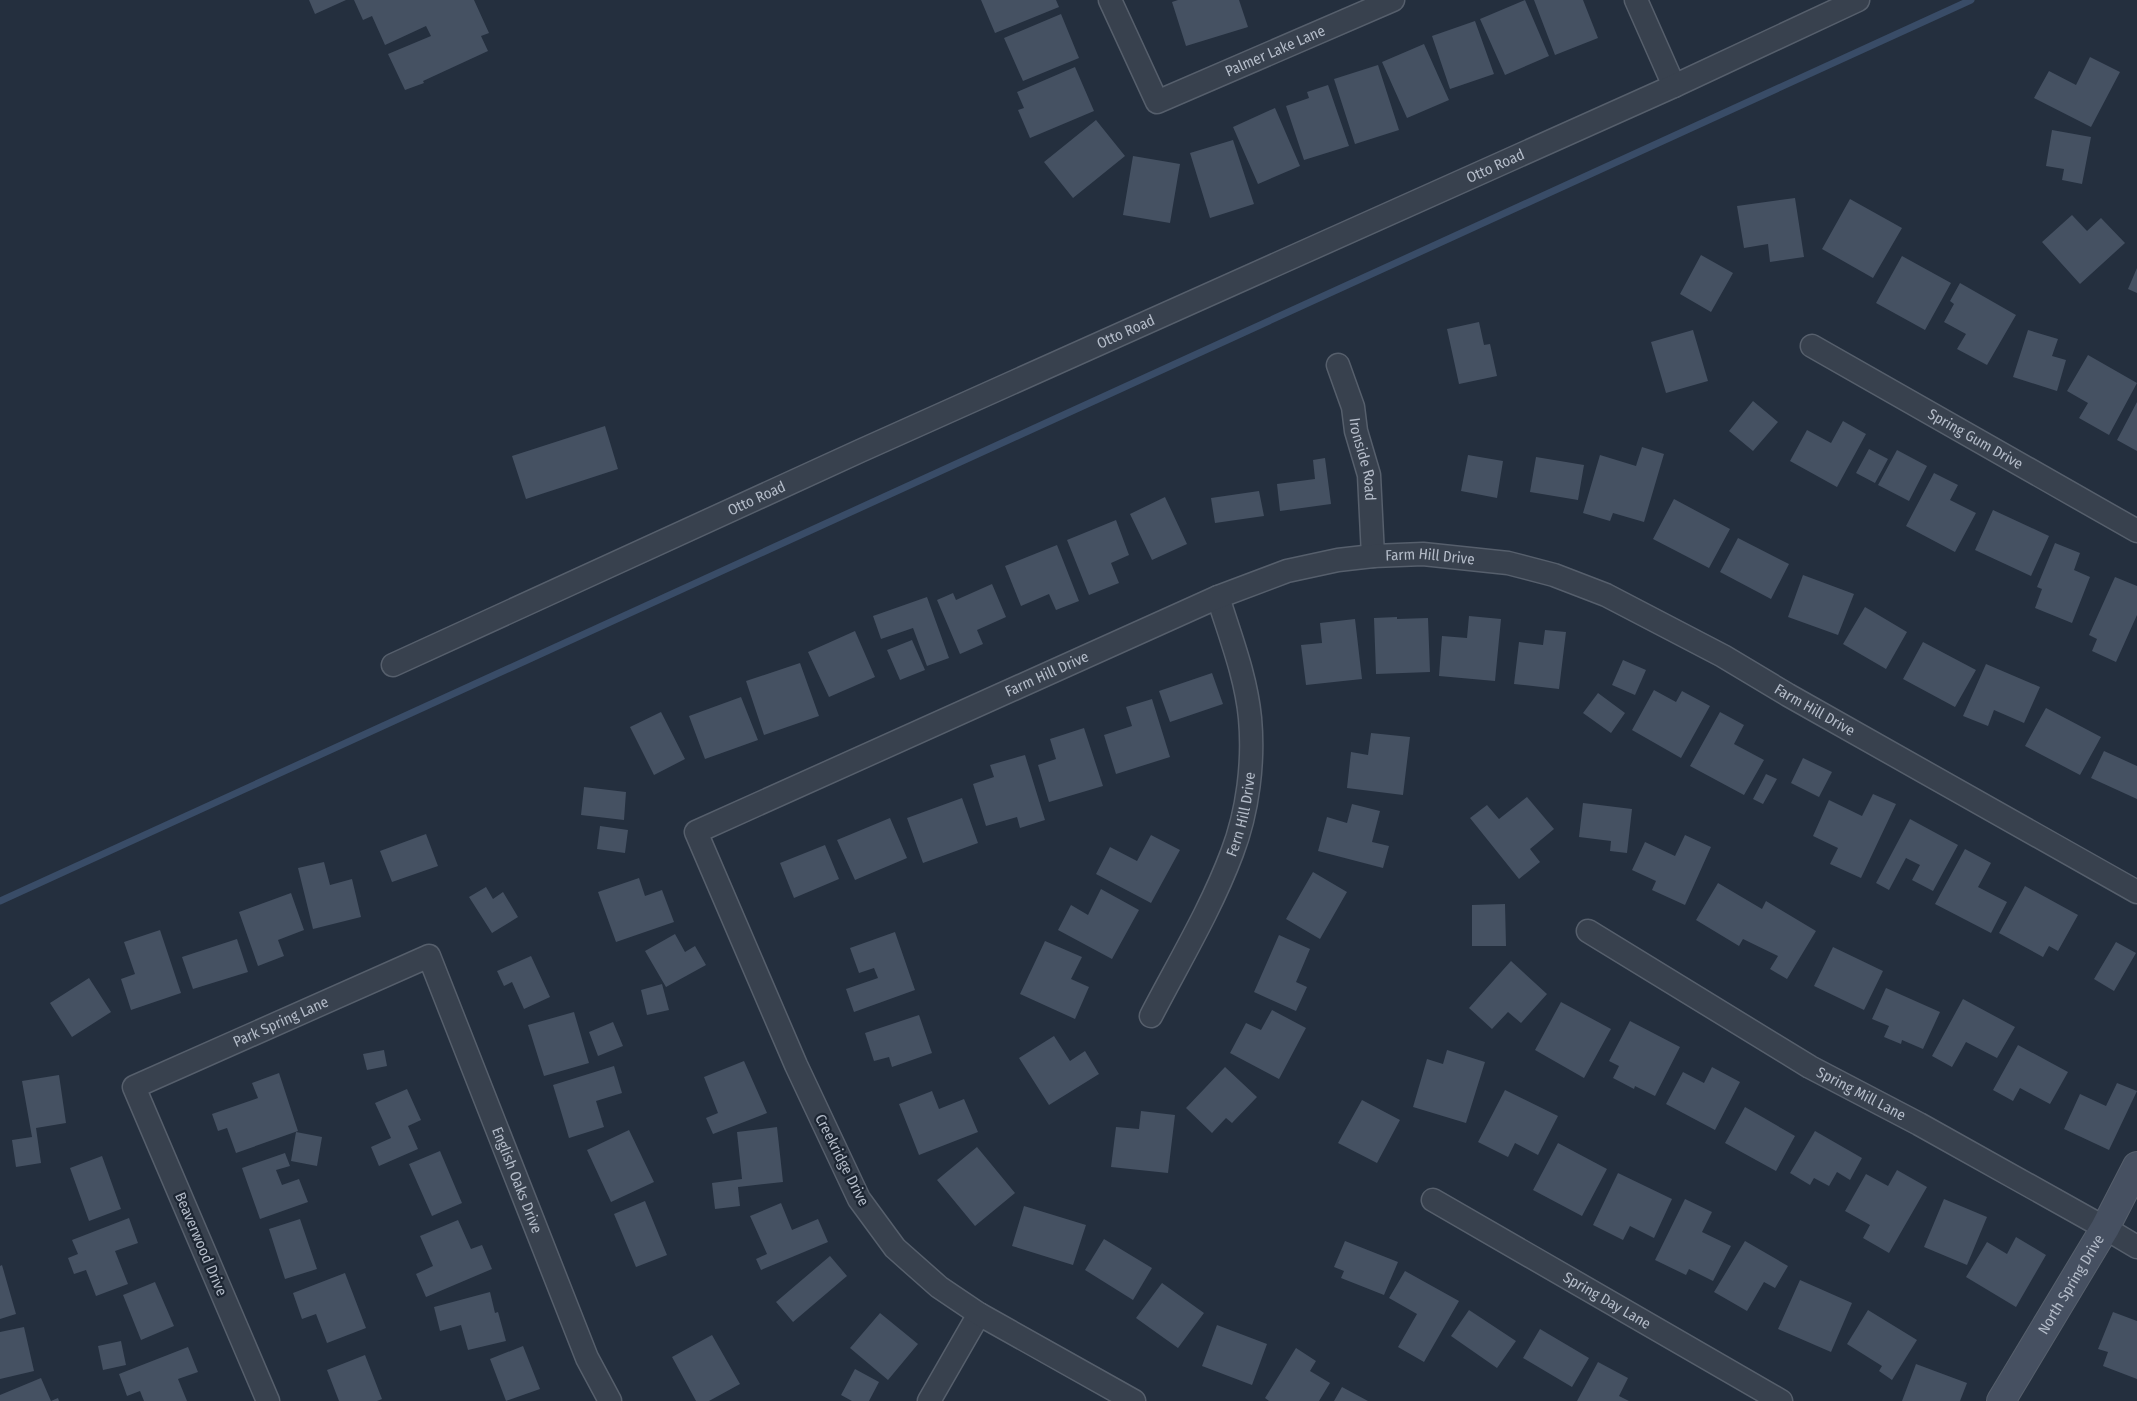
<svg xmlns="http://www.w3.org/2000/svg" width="2137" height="1401" font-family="'Fira Sans Condensed',sans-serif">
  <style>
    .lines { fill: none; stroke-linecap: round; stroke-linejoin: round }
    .stream { stroke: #394c67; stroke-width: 7 }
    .building { fill: #455162 }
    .street-casing { stroke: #565f6c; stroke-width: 25 }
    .secondary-casing { stroke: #565f6c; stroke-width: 30 }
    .street { stroke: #38414e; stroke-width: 22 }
    .secondary { stroke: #465061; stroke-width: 28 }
    .labels { text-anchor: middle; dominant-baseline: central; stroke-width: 4.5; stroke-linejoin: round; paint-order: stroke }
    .street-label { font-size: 15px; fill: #b4bcc9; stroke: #1d2633 }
  </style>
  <rect width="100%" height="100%" fill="#242f3e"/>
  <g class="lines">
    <!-- stream -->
    <path class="stream" d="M0,901L1971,0"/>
  </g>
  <!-- building -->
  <path class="building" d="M309,0H346L315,14Z
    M354,0H474L489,33L481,36L488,51L423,81L424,83L405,90L388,54L431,36L426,26L385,45L372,16L363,20Z
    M981,0H1056L1059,7L995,33Z
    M1178,0H1239L1248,27L1186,46L1172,2Z
    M1525,0L1549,56L1505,75L1480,19Z
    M1534,0H1583L1598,38L1555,55Z
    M1061,14L1079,58L1023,81L1004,38Z
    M1475,21L1494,74L1450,89L1432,36Z
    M1424,44L1449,100L1407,118L1382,62Z
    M2090,57L2120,72L2091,127L2034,98L2049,71L2076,85Z
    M1378,65L1399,130L1355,144L1334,79Z
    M1075,67L1094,111L1030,138L1018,110L1024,108L1017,92Z
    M1328,85L1349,146L1304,160L1286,106L1309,98L1307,92Z
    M1275,108L1300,166L1258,184L1233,127Z
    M1096,120L1125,156L1073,198L1044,162Z
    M2052,130L2091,137L2082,184L2062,180L2064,169L2046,166Z
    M1233,140L1254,204L1210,218L1190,153Z
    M1133,156L1180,164L1170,223L1123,215Z
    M1795,198L1804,257L1770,262L1768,244L1744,248L1737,206Z
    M1850,199L1902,228L1873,278L1822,249Z
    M2072,215L2087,231L2101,218L2125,243L2080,284L2042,242Z
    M1701,255L1733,273L1711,312L1680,294Z
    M1902,256L1951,283L1925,330L1876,303Z
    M2137,268V293L2128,289Z
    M1960,283L2016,315L1987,365L1957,349L1966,334L1944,322L1954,304L1950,301Z
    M1479,322L1484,345L1490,344L1497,376L1459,384L1447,329Z
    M1693,330L1708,381L1666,393L1651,342Z
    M2028,330L2058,339L2052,356L2066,360L2057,391L2013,377Z
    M2088,355L2137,383L2109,435L2079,418L2088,403L2067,391Z
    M1753,401L1778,422L1753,451L1729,431Z
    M2137,402V451L2117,440Z
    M1843,421L1866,434L1837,487L1790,461L1807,430L1831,443Z
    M605,426L618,469L526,499L512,456Z
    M1642,447L1664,454L1644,522L1613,513L1610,521L1583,513L1600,455L1636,466Z
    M1869,449L1888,459L1875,483L1856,473Z
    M1897,450L1927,466L1909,501L1878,485Z
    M1468,455L1503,461L1497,498L1461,491Z
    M1536,457L1584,465L1578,500L1530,492Z
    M1325,458L1331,504L1280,511L1277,484L1315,479L1313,460Z
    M1934,473L1958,485L1950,500L1976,513L1955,552L1906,526Z
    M1259,491L1264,516L1215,523L1211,498Z
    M1165,497L1187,544L1152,560L1130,514Z
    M1674,499L1730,529L1709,568L1653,539Z
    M1993,510L2049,536L2031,576L1975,550Z
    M1116,520L1129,555L1111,563L1119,583L1089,595L1067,540Z
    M1738,538L1789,564L1771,599L1720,572Z
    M2055,543L2080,553L2074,570L2090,577L2072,623L2035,608L2042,589L2037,587Z
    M1057,545L1079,601L1056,610L1049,594L1021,606L1005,566Z
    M1803,575L1854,594L1838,635L1788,617Z
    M2115,577L2137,586V615L2116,662L2092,651L2097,639L2089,635Z
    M992,584L1006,617L977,630L983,644L960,654L937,600L953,593L956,600Z
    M927,597L949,658L927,666L913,628L881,639L873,616Z
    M1865,607L1907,632L1886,669L1843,644Z
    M1469,616L1501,619L1495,681L1439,676L1442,636L1467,638Z
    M1397,617V619L1428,618L1430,672L1376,674L1374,618Z
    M1355,619L1362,679L1306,685L1301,645L1322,643L1320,623Z
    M1545,630L1566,632L1559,689L1514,684L1519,642L1543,645Z
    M855,631L875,677L829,697L808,652Z
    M912,640L925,670L900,680L887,650Z
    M1923,642L1976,670L1955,707L1903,679Z
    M1623,660L1646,670L1635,695L1612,685Z
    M800,663L819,716L764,735L746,681Z
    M1986,664L2040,687L2024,723L1994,710L1988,726L1963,716Z
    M1212,673L1223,704L1170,722L1159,691Z
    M1654,690L1676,702L1682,691L1710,706L1681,758L1632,730Z
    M1598,693L1625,713L1611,733L1583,713Z
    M741,697L758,740L705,759L689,716Z
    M1152,699L1170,757L1116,774L1104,735L1132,726L1126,707Z
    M2046,708L2101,737L2080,775L2025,746Z
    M661,712L685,759L654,775L630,727Z
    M1720,712L1744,725L1734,744L1764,760L1744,795L1690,766Z
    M1084,728L1103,786L1049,802L1038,765L1056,759L1050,739Z
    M1371,733L1410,737L1403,795L1347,788L1351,752L1368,755Z
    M2104,751L2137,766V799L2091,778Z
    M1025,755L1045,820L1020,828L1017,817L986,826L973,784L994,777L990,765Z
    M1803,758L1832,772L1819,797L1791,783Z
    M1766,774L1777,779L1763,804L1753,799Z
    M584,787L626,792L624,820L581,815Z
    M1873,794L1896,804L1861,878L1830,864L1838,848L1813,836L1829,800L1862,816Z
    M1527,797L1554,829L1530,849L1540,862L1519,879L1470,818L1487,805L1499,819Z
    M962,798L978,843L923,863L907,818Z
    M1583,803L1632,809L1627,853L1610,851L1611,841L1579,837Z
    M1352,804L1380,811L1372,842L1389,846L1383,868L1318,851L1327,817L1347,823Z
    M890,818L907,858L855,880L837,840Z
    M1910,819L1958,845L1933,891L1912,880L1920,865L1906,858L1889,890L1876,883Z
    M600,826L628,830L625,853L597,849Z
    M426,834L438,866L392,882L380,851Z
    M1151,835L1180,850L1151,903L1096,874L1110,847L1137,861Z
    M1685,835L1711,847L1685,905L1652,890L1656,881L1632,870L1645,842L1675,856Z
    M825,845L839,879L794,898L780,863Z
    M1965,849L1991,863L1978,887L2007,902L1991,933L1935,904Z
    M324,862L330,885L352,879L361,917L313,929L298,868Z
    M1313,872L1347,892L1320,939L1286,919Z
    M639,878L645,896L662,890L674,922L616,942L598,892Z
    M1718,883L1762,909L1766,901L1816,931L1787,979L1770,969L1778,956L1743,939L1739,946L1696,920Z
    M2025,886L2078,915L2058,951L2049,946L2043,957L1999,933Z
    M486,887L493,899L503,892L518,917L492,933L469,897Z
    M1101,889L1139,910L1112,959L1058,930L1071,905L1088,915Z
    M291,893L304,930L278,940L284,956L258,966L239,912Z
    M1505,904L1506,946H1472V905Z
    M160,930L181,993L131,1010L121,979L135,974L124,942Z
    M895,932L915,990L854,1012L846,989L878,978L874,968L859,973L850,948Z
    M675,934L685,952L695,946L706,965L666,987L645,951Z
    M1279,935L1310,949L1296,982L1307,987L1296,1011L1254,992Z
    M237,939L248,972L193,989L182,957Z
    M1045,941L1082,957L1071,979L1089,987L1075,1019L1020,994Z
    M2116,942L2136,953L2114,991L2094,979Z
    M1833,947L1883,971L1864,1010L1814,986Z
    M531,956L550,997L524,1009L512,982L504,986L497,971Z
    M1511,961L1547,994L1521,1023L1508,1012L1492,1029L1469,1008Z
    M89,978L111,1012L72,1037L50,1003Z
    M662,984L669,1010L647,1015L641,990Z
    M1886,988L1940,1012L1923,1049L1902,1040L1901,1044L1884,1037L1889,1026L1872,1019Z
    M1963,999L2015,1027L1997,1058L1966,1042L1952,1067L1932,1056Z
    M1561,1002L1611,1029L1584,1078L1535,1050Z
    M1272,1010L1306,1028L1279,1079L1230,1053L1246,1023L1261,1030Z
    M574,1012L589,1063L544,1076L528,1025Z
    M919,1015L932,1053L892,1067L889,1057L874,1061L865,1033Z
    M1630,1021L1680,1047L1655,1096L1635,1086L1634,1089L1613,1078L1619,1066L1609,1061Z
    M613,1022L623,1046L598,1056L589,1032Z
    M1054,1036L1070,1061L1085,1051L1099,1074L1049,1105L1019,1058Z
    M2018,1045L2068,1072L2050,1104L2020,1088L2013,1101L1993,1090Z
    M384,1050L387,1066L367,1070L363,1054Z
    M1447,1050L1485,1062L1466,1123L1413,1107L1427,1059L1443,1064Z
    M744,1061L767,1113L713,1134L706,1118L718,1113L704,1077Z
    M614,1066L622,1093L596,1101L604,1127L569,1138L553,1085Z
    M1225,1067L1257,1097L1232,1123L1226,1118L1212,1133L1186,1108Z
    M1712,1067L1740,1082L1715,1130L1666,1104L1683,1072L1704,1083Z
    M279,1073L298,1131L236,1153L227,1128L218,1131L212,1114L258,1098L252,1083Z
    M59,1075L66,1123L36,1128L41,1163L16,1167L12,1140L32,1137L22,1081Z
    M2117,1083L2137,1091L2109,1150L2064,1129L2080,1094L2106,1106Z
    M407,1089L421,1120L408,1126L418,1149L379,1166L371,1147L391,1138L375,1103Z
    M1505,1090L1558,1116L1538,1155L1515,1143L1508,1157L1478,1142Z
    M932,1091L939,1109L964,1099L978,1132L919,1155L899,1104Z
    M1362,1100L1400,1120L1377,1163L1338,1143Z
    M1745,1107L1795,1136L1776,1171L1725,1143Z
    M1141,1111L1175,1115L1168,1173L1111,1167L1116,1127L1139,1129Z
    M777,1127L783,1182L738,1187L740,1206L715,1209L712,1183L742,1179L737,1132Z
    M629,1130L654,1182L611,1202L587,1150Z
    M1815,1131L1862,1158L1850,1180L1837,1172L1829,1186L1814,1178L1810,1185L1790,1173Z
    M296,1132L322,1137L317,1166L291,1161Z
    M1558,1143L1607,1169L1582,1216L1533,1190Z
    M977,1147L1015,1193L975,1226L937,1180Z
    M440,1151L462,1203L432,1216L409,1164Z
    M285,1153L290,1166L276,1170L282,1185L299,1179L308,1202L260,1219L242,1168Z
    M102,1156L121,1209L89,1221L70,1168Z
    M1897,1170L1927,1187L1889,1253L1863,1238L1870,1225L1845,1211L1866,1174L1888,1186Z
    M1618,1173L1672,1199L1654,1238L1630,1226L1623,1240L1593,1225Z
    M1685,1199L1712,1212L1702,1232L1731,1246L1713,1281L1689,1269L1686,1275L1655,1260Z
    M1944,1199L1987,1217L1967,1265L1924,1247Z
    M645,1201L667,1255L636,1267L614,1214Z
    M781,1203L792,1230L818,1219L828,1242L761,1270L756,1259L767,1254L750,1216Z
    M1024,1206L1086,1225L1073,1265L1012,1246Z
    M129,1218L138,1243L115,1251L128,1284L96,1296L86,1270L74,1274L68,1258L78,1254L72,1240Z
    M300,1219L317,1269L285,1279L269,1229Z
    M458,1220L471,1249L482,1245L492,1269L426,1297L416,1274L433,1266L420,1236Z
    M2016,1237L2046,1255L2016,1307L1966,1277L1987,1242L2007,1254Z
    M1104,1239L1152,1268L1133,1300L1085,1270Z
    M1345,1241L1398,1262L1384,1295L1341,1278L1344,1271L1334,1267Z
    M1745,1241L1788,1266L1775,1288L1764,1282L1747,1311L1714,1292Z
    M830,1256L847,1276L793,1322L776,1302Z
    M2,1265L16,1314L0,1319V1266Z
    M1405,1271L1459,1301L1424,1362L1398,1347L1417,1314L1389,1298Z
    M345,1273L366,1328L327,1343L316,1314L302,1319L293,1293Z
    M1800,1280L1852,1303L1831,1352L1778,1329Z
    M155,1282L174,1326L141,1340L123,1295Z
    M1162,1283L1204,1313L1178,1348L1136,1318Z
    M490,1292L495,1313L498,1312L506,1341L468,1350L461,1325L440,1331L434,1307Z
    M1469,1310L1516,1341L1497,1368L1451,1336Z
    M1868,1310L1917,1340L1892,1380L1879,1371L1882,1366L1847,1344Z
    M2113,1312L2137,1321V1379L2103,1366L2108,1352L2098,1349Z
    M880,1313L918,1344L888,1380L850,1348Z
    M1217,1325L1267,1344L1252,1385L1202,1366Z
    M24,1327L34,1371L0,1379V1332Z
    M1540,1329L1589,1358L1572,1387L1523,1358Z
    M712,1335L740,1384L709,1401H696L672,1357Z
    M121,1341L126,1365L103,1370L98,1346Z
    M523,1346L540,1389L506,1401L490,1359Z
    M188,1347L198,1372L178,1379L187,1401H144L140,1391L127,1396L119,1374Z
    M1296,1348L1316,1361L1310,1371L1330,1383L1319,1401H1269L1265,1398Z
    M365,1355L382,1399L377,1401H339L327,1370Z
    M1598,1362L1628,1378L1619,1396L1629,1401H1577Z
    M1916,1364L1967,1383L1960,1401H1902Z
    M855,1369L879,1382L869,1401H852L841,1395Z
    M41,1378L51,1401L58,1398L59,1401H0V1395Z
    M1342,1387L1368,1401H1334Z"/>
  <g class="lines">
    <defs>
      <g id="street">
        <path id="s1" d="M1110,0L1157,102L1393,0"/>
        <path d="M1636,0L1674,86"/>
        <path id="s2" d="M1812,346L2137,531"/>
        <path id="s3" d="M1338,365L1353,407L1356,431L1369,475L1373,556"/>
        <path id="s4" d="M393,665L860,451L1674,86L1858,0"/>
        <path id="s5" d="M1588,931L1810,1067L1919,1124L2105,1228L2137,1247"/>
        <path id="s6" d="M1151,1016C1179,962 1211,909 1232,853C1248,811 1254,762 1250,718C1246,676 1230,636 1218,597"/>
        <path id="s7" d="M1433,1200L1781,1401"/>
        <path id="s8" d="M268,1401L134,1087L429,956L587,1358L610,1401"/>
        <path d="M929,1401L979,1314"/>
        <path id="s9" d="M1134,1401L979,1314L939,1287L895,1248L859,1199L796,1065L696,832L1218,597L1287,571L1338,560L1373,556L1423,554L1508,563L1554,575L1606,595L1723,656L1788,695L2137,892"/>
      </g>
      <g id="secondary">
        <path id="s10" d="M2001,1401L2105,1228L2137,1166"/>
      </g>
    </defs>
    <!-- street casing -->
    <use href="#street" class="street-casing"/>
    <!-- secondary casing -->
    <use href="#secondary" class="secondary-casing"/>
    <!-- street -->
    <use href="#street" class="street"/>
    <!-- secondary -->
    <use href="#secondary" class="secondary"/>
  </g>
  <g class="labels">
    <!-- street labels -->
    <g class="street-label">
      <text stroke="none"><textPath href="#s1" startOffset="241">Palmer Lake Lane</textPath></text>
      <text stroke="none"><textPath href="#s4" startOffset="1210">Otto Road</textPath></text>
      <text stroke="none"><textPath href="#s4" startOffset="805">Otto Road</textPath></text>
      <text stroke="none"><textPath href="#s2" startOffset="188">Spring Gum Drive</textPath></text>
      <text stroke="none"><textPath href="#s3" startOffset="98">Ironside Road</textPath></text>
      <text stroke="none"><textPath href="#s4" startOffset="400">Otto Road</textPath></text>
      <text stroke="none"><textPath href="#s9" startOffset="1538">Farm Hill Drive</textPath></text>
      <text stroke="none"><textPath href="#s9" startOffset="1132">Farm Hill Drive</textPath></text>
      <text stroke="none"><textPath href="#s9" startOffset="1958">Farm Hill Drive</textPath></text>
      <text stroke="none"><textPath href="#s6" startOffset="222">Fern Hill Drive</textPath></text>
      <text stroke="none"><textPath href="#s8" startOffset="502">Park Spring Lane</textPath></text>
      <text stroke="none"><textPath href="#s5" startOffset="318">Spring Mill Lane</textPath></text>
      <text transform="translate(842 1160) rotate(63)">Creekridge Drive</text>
      <text stroke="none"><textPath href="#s8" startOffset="905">English Oaks Drive</textPath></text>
      <text transform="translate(201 1244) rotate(67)">Beaverwood Drive</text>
      <text stroke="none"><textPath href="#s10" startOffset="136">North Spring Drive</textPath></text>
      <text stroke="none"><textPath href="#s7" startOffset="201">Spring Day Lane</textPath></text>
    </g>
  </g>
</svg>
